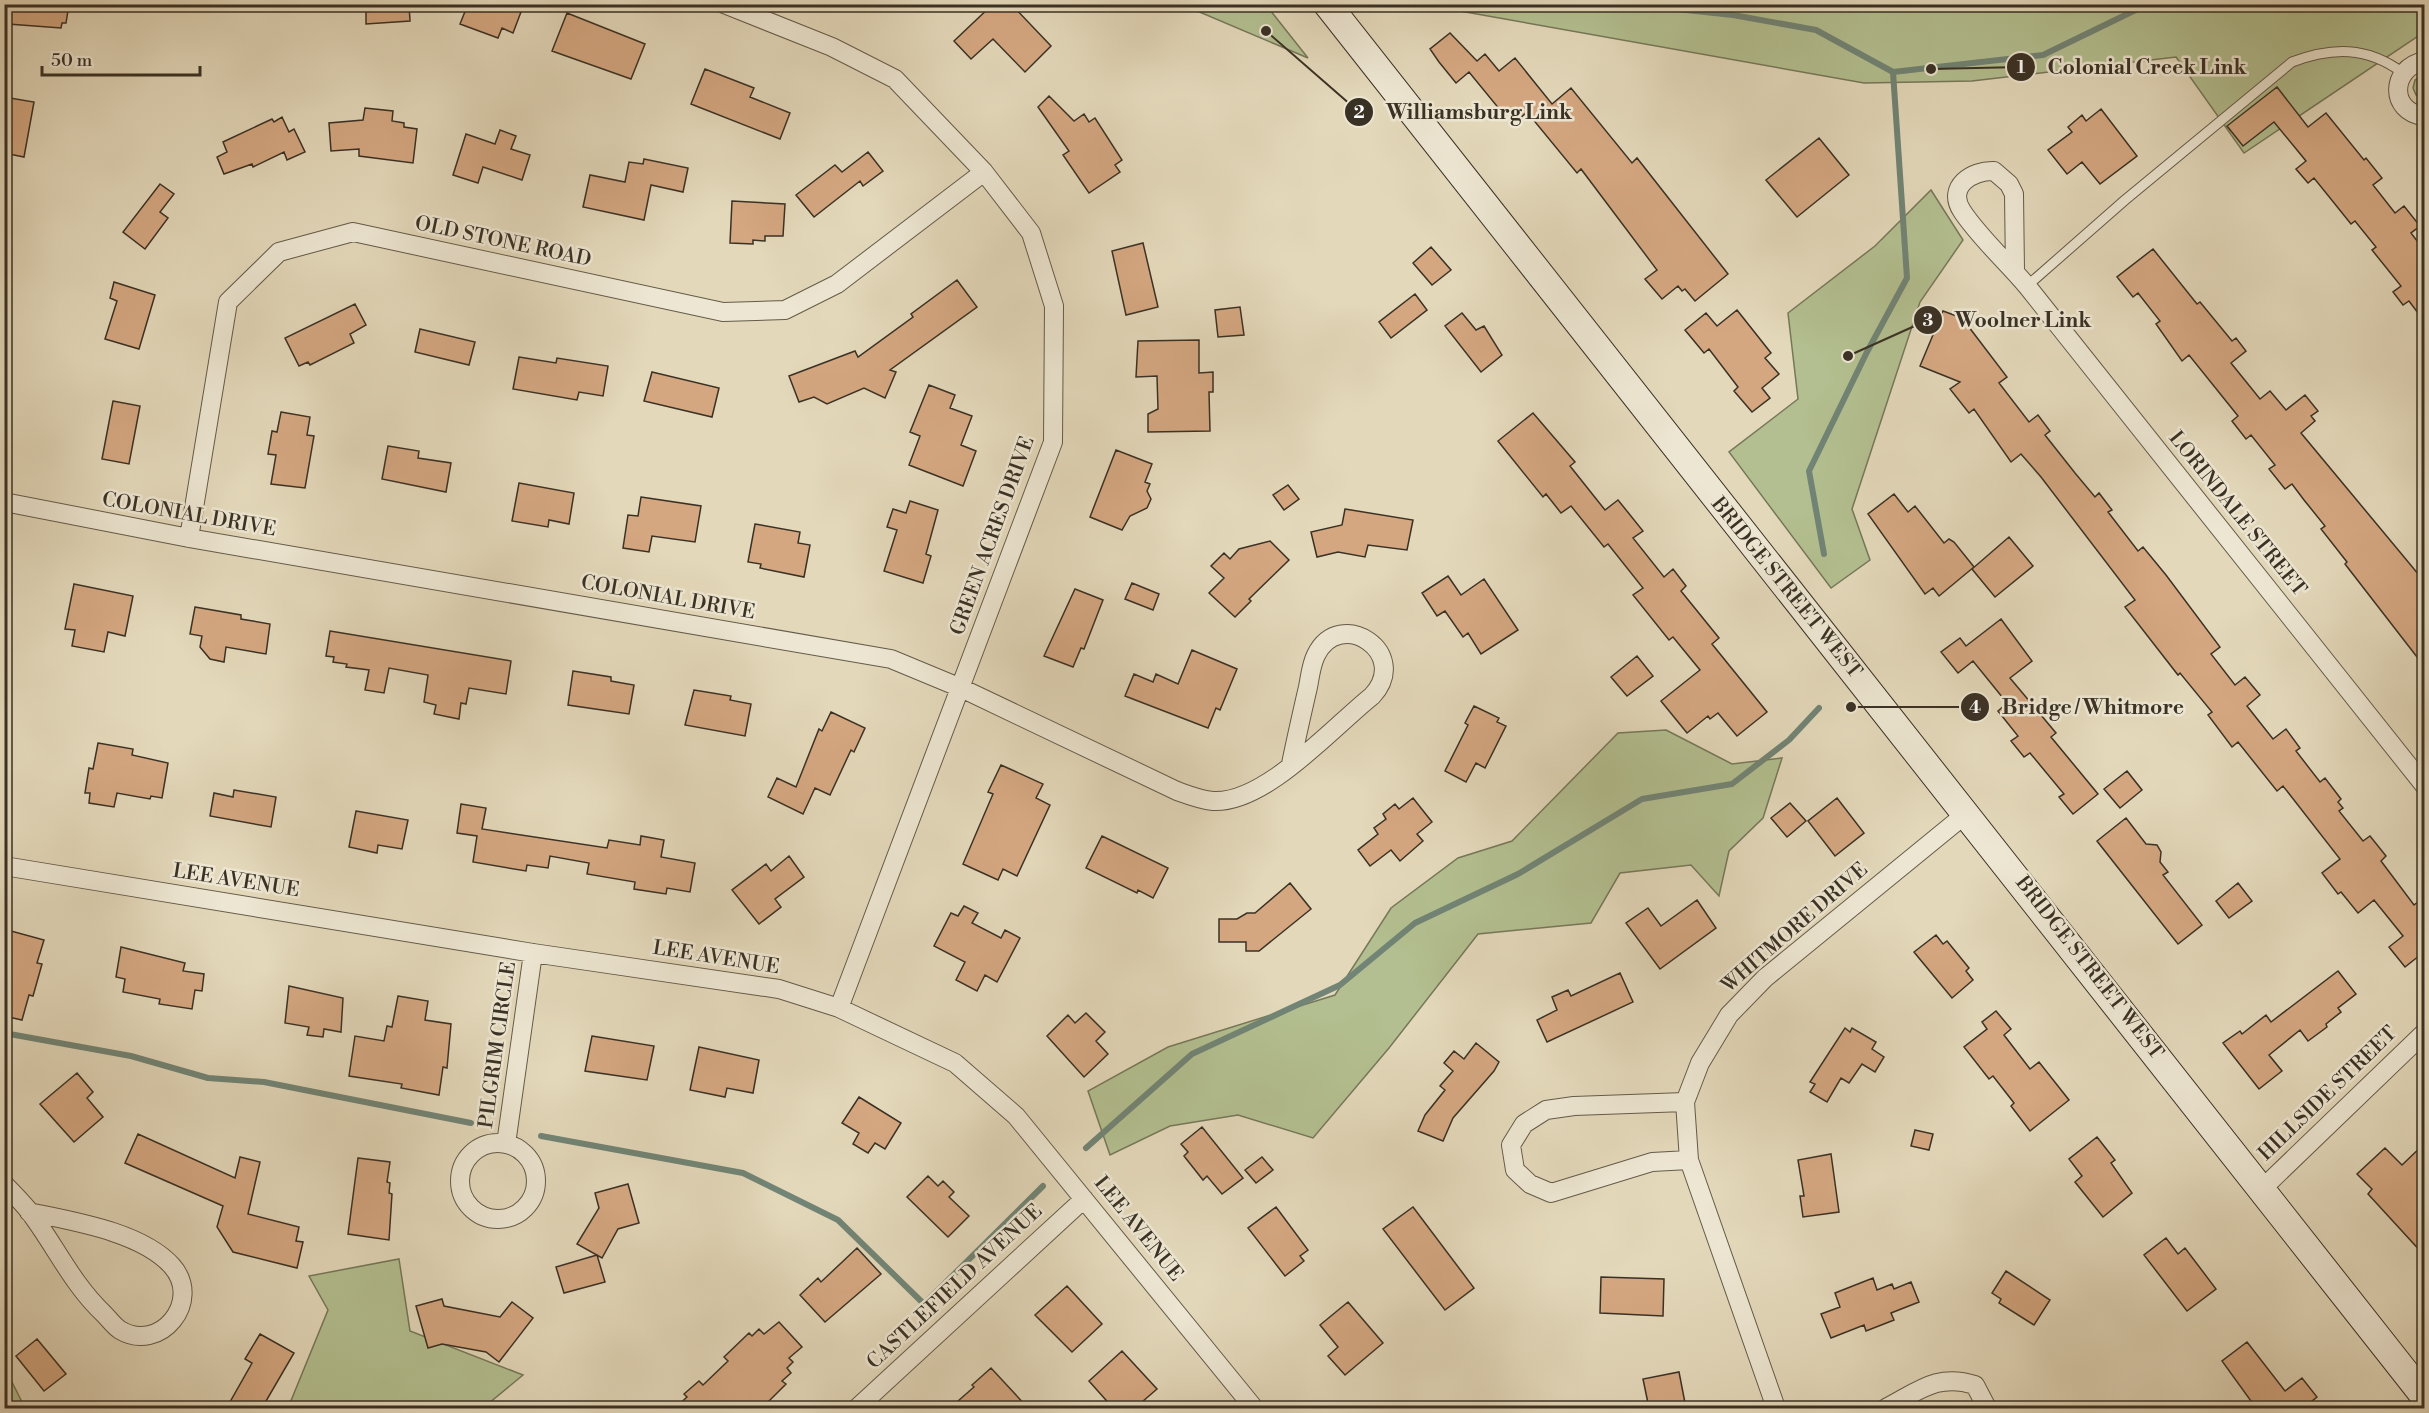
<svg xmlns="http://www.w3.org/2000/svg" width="2429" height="1413" font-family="'Libre Bodoni',serif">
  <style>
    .green { fill: #b3bf90; stroke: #76785a; stroke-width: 1.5 }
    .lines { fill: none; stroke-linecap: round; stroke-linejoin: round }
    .stream { stroke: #718475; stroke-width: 6 }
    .building { fill: #d4a781; stroke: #3a3125; stroke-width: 1.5 }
    .lane-casing { stroke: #645b4a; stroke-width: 11 }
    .street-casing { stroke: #645b4a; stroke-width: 20 }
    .secondary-casing { stroke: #3a3125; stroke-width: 29 }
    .lane { stroke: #ede6d2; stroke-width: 9 }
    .street { stroke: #ede6d2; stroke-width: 18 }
    .secondary { stroke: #ede6d2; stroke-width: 27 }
    .labels { text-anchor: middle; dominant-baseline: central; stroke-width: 5; stroke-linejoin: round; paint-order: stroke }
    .street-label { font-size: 20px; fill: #3a3125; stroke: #ede6d2 }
    .leader { fill: none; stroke: #3a3125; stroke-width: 2 }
    .callout-dot { fill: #3a3125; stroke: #ede6d2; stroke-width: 2 }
    .mark-label { font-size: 18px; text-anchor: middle; font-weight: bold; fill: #fff }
    .callout-label { font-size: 21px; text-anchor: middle; font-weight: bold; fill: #3a3125; stroke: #ede6d2; stroke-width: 5; stroke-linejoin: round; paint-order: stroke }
  </style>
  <rect width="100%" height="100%" fill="#e3d8ba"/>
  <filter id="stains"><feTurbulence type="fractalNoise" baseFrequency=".00333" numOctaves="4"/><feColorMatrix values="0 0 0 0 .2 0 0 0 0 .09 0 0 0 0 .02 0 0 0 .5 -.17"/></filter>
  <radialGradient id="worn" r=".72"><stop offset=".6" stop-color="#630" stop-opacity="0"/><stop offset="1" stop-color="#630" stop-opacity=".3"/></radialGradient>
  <!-- green -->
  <path class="green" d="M2424,4V32L2244,153L2176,57L1972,81L1864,83L1426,5Z
    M1183,5H1266L1308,58Z
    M2424,74V100L2416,95L2413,88L2415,80Z
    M1931,190L1963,240L1920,302L1852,509L1870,560L1831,588L1729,452L1798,399L1788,313L1875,246Z
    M1666,730L1732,764L1782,758L1763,818L1729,851L1719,896L1691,865L1620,873L1591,923L1478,934L1389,1048L1313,1138L1238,1115L1170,1126L1110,1155L1088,1091L1168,1047L1335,995L1391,908L1458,858L1512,841L1618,733Z
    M399,1259L410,1331L523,1375L483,1408H288L328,1310L309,1276Z
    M5,1354L8,1374L25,1408H5Z"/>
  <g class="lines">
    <!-- stream -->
    <path class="stream" d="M1516,4L1521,8L1541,4
      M1629,4L1733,15L1816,30L1893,72L2043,55L2148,4
      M1824,554L1809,471L1867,352L1907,278L1893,72
      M4,1033L131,1056L208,1078L264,1082L471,1123
      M541,1136L743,1173L838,1220L924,1304L1043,1186
      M1086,1148L1192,1054L1340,985L1415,923L1518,874L1642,799L1732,784L1789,740L1819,708"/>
  </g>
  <!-- building -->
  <path class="building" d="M10,4H69L66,23H62L61,28L8,24Z
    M366,4H409L410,21L366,24Z
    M468,4H524L513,33L502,28L498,38L460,24Z
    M993,4H1011L1051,46L1025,72L993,39L971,59L954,41Z
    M567,13L645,44L631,79L552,51Z
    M1450,33L1477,61L1485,54L1499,71L1515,58L1552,104L1571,88L1632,163L1637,158L1728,274L1695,301L1685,289L1682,291L1678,286L1662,299L1645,279L1657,270L1581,169L1577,173L1527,112L1517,121L1509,112L1505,116L1469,72L1456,83L1439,62L1430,49Z
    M705,69L754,88L750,97L790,113L780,139L691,104Z
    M2277,87L2308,127L2326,113L2364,160L2366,158L2382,178L2373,185L2395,213L2404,206L2420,226L2411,233L2424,250V321L2409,301L2403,305L2393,292L2401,286L2372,250L2376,247L2355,221L2351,224L2314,178L2308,183L2296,169L2306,161L2274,122L2243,146L2227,126Z
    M1049,96L1074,121L1084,114L1089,122L1095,118L1122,160L1115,165L1120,172L1089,193L1063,155L1069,151L1038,107Z
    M4,97L34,102L24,157L4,153Z
    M365,108L393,111L392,121L404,123V127L417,129L413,163L359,156V149L331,151L329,123L363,120Z
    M2101,109L2137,156L2100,184L2082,162L2067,174L2048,150L2072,132L2068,127L2082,115L2086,121Z
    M282,117L289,132L294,129L305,152L287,160L284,152L253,167L252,164L224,174L217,157L227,152L223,142L272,119L274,122Z
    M500,130L516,136L511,149L530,155L522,180L483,167L478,183L453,175L466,134L495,144Z
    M1819,138L1849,175L1797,217L1766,180Z
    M868,152L883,171L863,186L860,181L814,217L796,195L835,165L842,172Z
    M644,159L688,168L683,192L651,185L644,220L583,207L590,175L625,182L629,162L643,164Z
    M160,184L174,194L160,212L168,218L145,249L123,232Z
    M732,201L785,204L783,236H765V241L753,240V244L730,243Z
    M1143,243L1158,307L1126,315L1112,251Z
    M1431,247L1451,270L1432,285L1413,263Z
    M2153,249L2197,304L2200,302L2232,341L2236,338L2246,351L2231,363L2260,399L2270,391L2286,410L2305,395L2318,411L2311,416L2315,421L2301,433L2424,581V666L2345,564L2347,562L2321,529L2325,526L2304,500L2292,484L2285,489L2269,469L2275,465L2251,435L2246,439L2232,421L2238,416L2189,355L2182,361L2156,324L2160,321L2138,293L2133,297L2117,277Z
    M957,280L977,307L890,370L896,372L885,398L864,388L827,404L814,397L799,402L789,376L855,351L858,357L913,317L911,314Z
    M114,282L155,295L139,349L105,339L117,301L110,298Z
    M1415,294L1427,310L1391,338L1379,322Z
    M355,304L366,325L350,334L354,343L310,365L308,362L299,366L285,338Z
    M1240,307L1244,335L1218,337L1215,310Z
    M1737,310L1771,353L1765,358L1779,374L1762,388L1770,398L1752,412L1734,391L1738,387L1709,349L1704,353L1685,330L1706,313L1717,326Z
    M1943,311L1962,318L2007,377L1999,383L2029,422L2038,415L2050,431L2045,435L2075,473L2095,497L2099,493L2112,510L2108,512L2138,551L2143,547L2166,575L2220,647L2211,654L2235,685L2245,677L2260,695L2247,706L2273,739L2286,729L2300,748L2296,751L2320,782L2325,778L2341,799L2338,802L2343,808L2339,811L2363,841L2370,836L2386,856L2381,861L2414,905L2424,897V952L2405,967L2389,947L2403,936L2374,900L2358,913L2341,892L2338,894L2322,873L2340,859L2283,786L2277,791L2238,742L2232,747L2208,715L2212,712L2180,673L2178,675L2125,607L2135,600L2041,477L2021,454L2011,462L1974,409L1969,413L1950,389L1960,382L1920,366Z
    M1462,313L1476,330L1484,326L1502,355L1481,372L1445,326Z
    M420,329L475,342L469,365L415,352Z
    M1199,340V373L1213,372V392H1209L1210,431L1148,432V414L1158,409L1157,376L1136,377L1138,341Z
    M519,357L556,363L557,358L608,366L603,396L579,392L577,400L513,389Z
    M652,372L719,388L712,417L644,401Z
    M929,385L955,395L950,408L972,416L961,445L976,451L963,486L909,465L920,436L910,432Z
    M113,401L140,406L129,464L102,459Z
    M281,412L310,417L307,435L314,436L305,488L271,484L276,455L268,454L272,431L277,432Z
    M1533,413L1575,462L1570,466L1605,510L1618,500L1643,531L1633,538L1664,577L1673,569L1686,586L1681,591L1719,638L1712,644L1767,712L1737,736L1718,713L1710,719L1708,716L1687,733L1661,701L1700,670L1673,637L1669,640L1633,595L1643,588L1608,544L1604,547L1571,506L1561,513L1546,494L1543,497L1498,441Z
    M388,446L419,451L418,458L451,463L446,492L382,479Z
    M1116,450L1152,464L1145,482L1150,484L1147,491L1151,499L1147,508L1130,516L1122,530L1090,517Z
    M519,483L574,493L569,524L549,520L548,527L512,521Z
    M1288,485L1299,499L1284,510L1273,495Z
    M1894,494L1908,512L1915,506L1944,543L1949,539L1954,542L1974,567L1939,596L1933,588L1925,594L1868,514Z
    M641,497L701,506L695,542L652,536L649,552L623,548L628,515L638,516Z
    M910,501L938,510L926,554L931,556L923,583L884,571L897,530L887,527L893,509L906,513Z
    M1345,509L1413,520L1407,550L1368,545L1365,557L1338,552L1317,557L1311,532L1342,525Z
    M755,524L800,532L798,543L810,545L804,577L760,568L761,564L748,562Z
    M2009,537L2033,566L1995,597L1972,569Z
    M1270,541L1289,560L1249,599L1251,601L1235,617L1209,593L1224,578L1211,566L1224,553L1230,559L1239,549Z
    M1448,576L1461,595L1484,579L1518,630L1481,654L1468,633L1463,637L1445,611L1437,616L1422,593Z
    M1132,583L1159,594L1153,610L1125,599Z
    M74,584L133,596L125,636L108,632L104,652L72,646L75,630L65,629Z
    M1075,589L1103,600L1084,649L1081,648L1073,667L1044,656Z
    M195,607L241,615V619L270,624L266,654L226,647L224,662L210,659L200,647L202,636L190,634Z
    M2001,619L2032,661L2010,678L2056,733L2051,737L2098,794L2073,814L2059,797L2064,794L2030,753L2024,757L2011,741L2018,736L1998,711L2007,703L1973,661L1958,673L1941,652L1960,638L1966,646Z
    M330,631L511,661L506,694L469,688L466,704L461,703L459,719L434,714L436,705L424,702L428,675L389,668L384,693L365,690L369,670L346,667L347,664L333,662L334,657L326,656Z
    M1192,650L1237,669L1220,710L1216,708L1208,728L1125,696L1134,674L1153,682L1156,674L1178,684Z
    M1637,656L1653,676L1627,696L1611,677Z
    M573,671L611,677V681L634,685L629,714L568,705Z
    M694,690L731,696L730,700L751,704L745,736L685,725Z
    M1474,706L1499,718L1497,722L1506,726L1485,768L1476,763L1466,782L1445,771L1468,725L1465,723Z
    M831,712L865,728L854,752L851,750L830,795L815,788L803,814L768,797L777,778L796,787L819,729L822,731Z
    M98,743L133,749L132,755L168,763L162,798L151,796L150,799L117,793L114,807L89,803L90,793H85L89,768L93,769Z
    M1001,765L1043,784L1036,798L1050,805L1017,876L1003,869L998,880L963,864L993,794L988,792Z
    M2127,771L2142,790L2120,808L2104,789Z
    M234,790L276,797L271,827L210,816L214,793L233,797Z
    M1413,798L1432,822L1417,834L1423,841L1400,861L1391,850L1370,866L1358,850L1378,834L1374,828L1386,819L1383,814L1395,804L1399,809Z
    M1837,798L1864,833L1835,856L1808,821Z
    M1790,803L1806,821L1787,837L1771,818Z
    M461,804L486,808L482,829L607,848L609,840L640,845L641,836L664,840L661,857L695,863L690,892L667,888L666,894L634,889L635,882L587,874L589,863L550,856L548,868L527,865L526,871L473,862L477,836L457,833Z
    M356,811L408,820L402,849L378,845L377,853L349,847Z
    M2126,818L2146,844L2157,845L2161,852L2160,862L2168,872L2163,875L2202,925L2178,944L2097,841Z
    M1102,836L1168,868L1153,898L1138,890L1137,893L1086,868Z
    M789,856L804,877L775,899L781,907L759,924L732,890L766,864L771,871Z
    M1290,883L1311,909L1259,951H1246V942H1219V919H1237L1247,913H1255Z
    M2238,883L2252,901L2229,918L2216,901Z
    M1697,900L1716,928L1660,969L1626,923L1648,908L1661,926Z
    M964,906L978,913L972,923L1001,938L1005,930L1020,938L997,982L985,975L977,991L956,980L965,962L934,946L951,913L958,916Z
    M11,931L44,940L37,963L42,964L33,996L29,995L22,1020L4,1016V956Z
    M1936,935L1943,944L1947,941L1969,968L1966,971L1973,980L1952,998L1914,952Z
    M121,947L185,963L183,971L204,974L202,991L195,990L192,1009L159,1004L160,999L123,992L125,979L116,977Z
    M2338,971L2356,994L2338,1008L2341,1012L2326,1024L2327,1027L2308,1041L2300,1030L2269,1055L2282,1071L2259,1089L2223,1043L2240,1031L2242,1034L2266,1015L2271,1022Z
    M1620,973L1633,1002L1547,1042L1537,1020L1557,1010L1552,997L1568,990L1571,996Z
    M289,986L343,998L341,1032L324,1029L323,1037L307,1035L309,1027L285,1023Z
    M398,996L428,1001L425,1020L451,1024L447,1068L443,1067L439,1095L401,1088L402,1084L349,1076L355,1036L384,1041L387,1026L392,1027Z
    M1996,1011L2011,1029L2004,1035L2030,1069L2039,1062L2069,1100L2030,1131L2011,1106L2014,1103L1993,1076L1989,1079L1964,1047L1987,1029L1982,1022Z
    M1086,1013L1105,1032L1096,1041L1108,1054L1084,1077L1047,1036L1068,1015L1075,1023Z
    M1845,1028L1850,1032L1852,1028L1876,1042L1872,1049L1884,1057L1875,1072L1862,1064L1849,1083L1841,1078L1827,1102L1810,1092L1815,1084L1810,1082Z
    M592,1036L654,1046L647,1080L585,1071Z
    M1476,1043L1499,1062L1494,1071L1453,1118L1443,1141L1418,1131L1425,1115L1445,1090L1440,1086L1453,1071L1444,1063L1454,1051L1464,1059Z
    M699,1047L759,1060L753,1093L727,1088L725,1097L690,1090Z
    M77,1073L93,1092L87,1098L103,1117L74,1142L40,1104Z
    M859,1097L901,1123L885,1149L875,1143L868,1153L853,1144L859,1133L842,1123Z
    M1202,1127L1243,1178L1222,1194L1207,1176L1203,1180L1184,1156L1188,1152L1181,1144Z
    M1915,1130L1933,1134L1929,1150L1911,1146Z
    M138,1134L235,1178L240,1157L260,1162L248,1214L299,1227L296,1241L303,1242L297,1268L233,1252L217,1227L223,1206L125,1163Z
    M2097,1137L2115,1160L2111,1163L2132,1193L2103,1217L2075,1182L2082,1176L2069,1159Z
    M2424,1144V1255L2368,1194L2372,1189L2357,1174L2385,1148L2402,1165Z
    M1831,1154L1839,1212L1803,1217L1800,1196H1804L1798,1160Z
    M1262,1157L1273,1170L1256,1183L1245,1170Z
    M358,1158L390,1162L387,1182L390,1183L389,1193L392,1194L389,1240L348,1234Z
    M928,1176L938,1186L943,1181L954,1192L949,1197L969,1216L948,1237L907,1197Z
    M628,1184L639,1223L618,1229L602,1258L577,1244L599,1208L595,1193Z
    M1276,1207L1308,1250L1300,1256L1304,1261L1285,1276L1248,1228Z
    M1413,1207L1474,1288L1445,1310L1383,1229Z
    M2166,1238L2178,1254L2185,1248L2216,1289L2187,1311L2144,1255Z
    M857,1248L881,1274L825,1322L800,1295L818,1278L821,1282Z
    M597,1255L605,1282L564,1293L556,1267Z
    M2006,1271L2050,1300L2034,1325L1999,1303L2001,1299L1992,1293Z
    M1601,1277L1664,1279L1663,1316L1600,1313Z
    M1873,1278L1877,1290L1892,1284L1894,1289L1911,1282L1919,1302L1891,1313L1894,1320L1866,1331L1864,1325L1831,1338L1821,1314L1840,1307L1835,1293Z
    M1067,1286L1102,1324L1072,1352L1035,1315Z
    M442,1299L444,1306L500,1317L512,1302L533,1318L499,1362L486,1352L442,1344L428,1348L416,1306Z
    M1348,1302L1383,1343L1345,1375L1328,1356L1338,1347L1320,1325Z
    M779,1322L802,1347L789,1358L793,1362L787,1368L791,1373L782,1381L786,1384L769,1401L758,1408H675L687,1397L684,1394L699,1381L703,1385L728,1361L724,1357L749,1333L752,1336L759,1329L764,1334Z
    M260,1334L294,1353L262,1408H242L230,1402L252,1363L245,1359Z
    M37,1339L66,1374L44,1391L16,1356Z
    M2247,1342L2285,1391L2302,1378L2317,1397L2303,1408H2256L2222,1361Z
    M1122,1351L1157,1389L1135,1408H1113L1089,1381Z
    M991,1368L1028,1408H950L974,1387L972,1385Z
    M1679,1372L1686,1408H1649L1643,1379Z"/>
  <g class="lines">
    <defs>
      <path id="lane" d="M2027,286L2125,200L2292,62C2332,47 2367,46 2403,73"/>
      <path id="street" d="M724,4L832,47L895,79L984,172L1031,233L1054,306L1053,442L839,1008
        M2424,61C2390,68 2389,112 2424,116
        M2015,271L2014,194L2009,184L1994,171C1972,170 1946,187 1962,211C1979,237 2007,262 2027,286L2424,785
        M4,502L189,538L891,659L961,688L1177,791C1188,795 1201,800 1213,801C1265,804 1333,727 1372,696C1412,653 1340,606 1316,655C1311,665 1310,677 1308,687C1302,713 1296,739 1291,764
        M189,538L228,302L279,252L353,232L723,312L785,310L837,284L984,172
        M4,866L533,953L779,989L839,1008L955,1063L1016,1116L1254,1408
        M1685,1102L1574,1106L1546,1110L1524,1124L1511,1145L1515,1170L1530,1184L1551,1193L1652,1162L1689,1160
        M460 1181a38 38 0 1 1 76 0a38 38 0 1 1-76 0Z
        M506,1144L533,953
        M4,1184C13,1193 22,1202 29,1211C55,1245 72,1284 104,1314C109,1319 114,1326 120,1330C160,1354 203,1301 172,1266C142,1232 72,1221 29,1212
        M2263,1188L2424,1033
        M857,1408L1084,1199
        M1776,1408L1689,1160L1685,1102L1700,1063L1729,1015L1765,978L1967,813
        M1886,1408C1919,1391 1937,1373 1975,1385L1987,1408"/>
      <path id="secondary" d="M1327,4L2424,1396"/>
    </defs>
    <!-- lane casing -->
    <use href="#lane" class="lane-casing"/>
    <!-- street casing -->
    <use href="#street" class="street-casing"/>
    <!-- secondary casing -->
    <use href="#secondary" class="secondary-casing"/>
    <!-- lane -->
    <use href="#lane" class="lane"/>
    <!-- street -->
    <use href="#street" class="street"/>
    <!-- secondary -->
    <use href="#secondary" class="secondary"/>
  </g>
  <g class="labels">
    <!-- street labels -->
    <g class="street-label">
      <text transform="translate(503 242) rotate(12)">OLD STONE ROAD</text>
      <text transform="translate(2237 514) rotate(51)">LORINDALE STREET</text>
      <text transform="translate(189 515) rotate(10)">COLONIAL DRIVE</text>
      <text transform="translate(993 536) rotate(-70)">GREEN ACRES DRIVE</text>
      <text transform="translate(1786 588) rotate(51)">BRIDGE STREET WEST</text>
      <text transform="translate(668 598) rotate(10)">COLONIAL DRIVE</text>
      <text transform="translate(236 881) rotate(9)">LEE AVENUE</text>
      <text transform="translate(1795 928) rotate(-41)">WHITMORE DRIVE</text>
      <text transform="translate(716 958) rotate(9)">LEE AVENUE</text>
      <text transform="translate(2089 968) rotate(52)">BRIDGE STREET WEST</text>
      <text transform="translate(498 1045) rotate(-82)">PILGRIM CIRCLE</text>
      <text transform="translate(2328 1094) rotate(-44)">HILLSIDE STREET</text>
      <text transform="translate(1138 1229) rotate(51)">LEE AVENUE</text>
      <text transform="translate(955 1287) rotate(-43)">CASTLEFIELD AVENUE</text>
    </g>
  </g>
  <!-- callouts -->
  <path class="leader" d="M1931 69L2021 67M1266 31L1359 112M1848 356L1928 320M1851 707L1975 707"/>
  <g class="callout-dot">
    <circle cx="1931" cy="69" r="6"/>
    <circle cx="1266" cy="31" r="6"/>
    <circle cx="1848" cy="356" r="6"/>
    <circle cx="1851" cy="707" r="6"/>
    <circle cx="2021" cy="67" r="15"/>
    <circle cx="1359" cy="112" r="15"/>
    <circle cx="1928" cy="320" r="15"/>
    <circle cx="1975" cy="707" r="15"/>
  </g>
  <g class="mark-label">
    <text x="2021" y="73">1</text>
    <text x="1359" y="118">2</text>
    <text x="1928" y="326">3</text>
    <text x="1975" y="713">4</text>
  </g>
  <g class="callout-label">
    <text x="2147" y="74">Colonial Creek Link</text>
    <text x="1479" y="119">Williamsburg Link</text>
    <text x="2023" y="327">Woolner Link</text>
    <text x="2093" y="714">Bridge / Whitmore</text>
  </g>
  <!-- margin -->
  <rect width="2429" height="1413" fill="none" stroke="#e3d8ba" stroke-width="24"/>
  <rect x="6" y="6" width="2417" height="1401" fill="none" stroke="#3a3125" stroke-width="3"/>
  <rect x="12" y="12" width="2405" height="1389" fill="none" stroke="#3a3125" stroke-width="1.5"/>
  <!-- scale -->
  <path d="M42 66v9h158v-9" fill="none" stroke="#3a3125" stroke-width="3"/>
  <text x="51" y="66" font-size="18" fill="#3a3125" stroke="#ede6d2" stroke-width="4.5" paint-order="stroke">50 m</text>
  <rect width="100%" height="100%" filter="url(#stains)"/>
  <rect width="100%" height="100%" fill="url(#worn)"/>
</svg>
